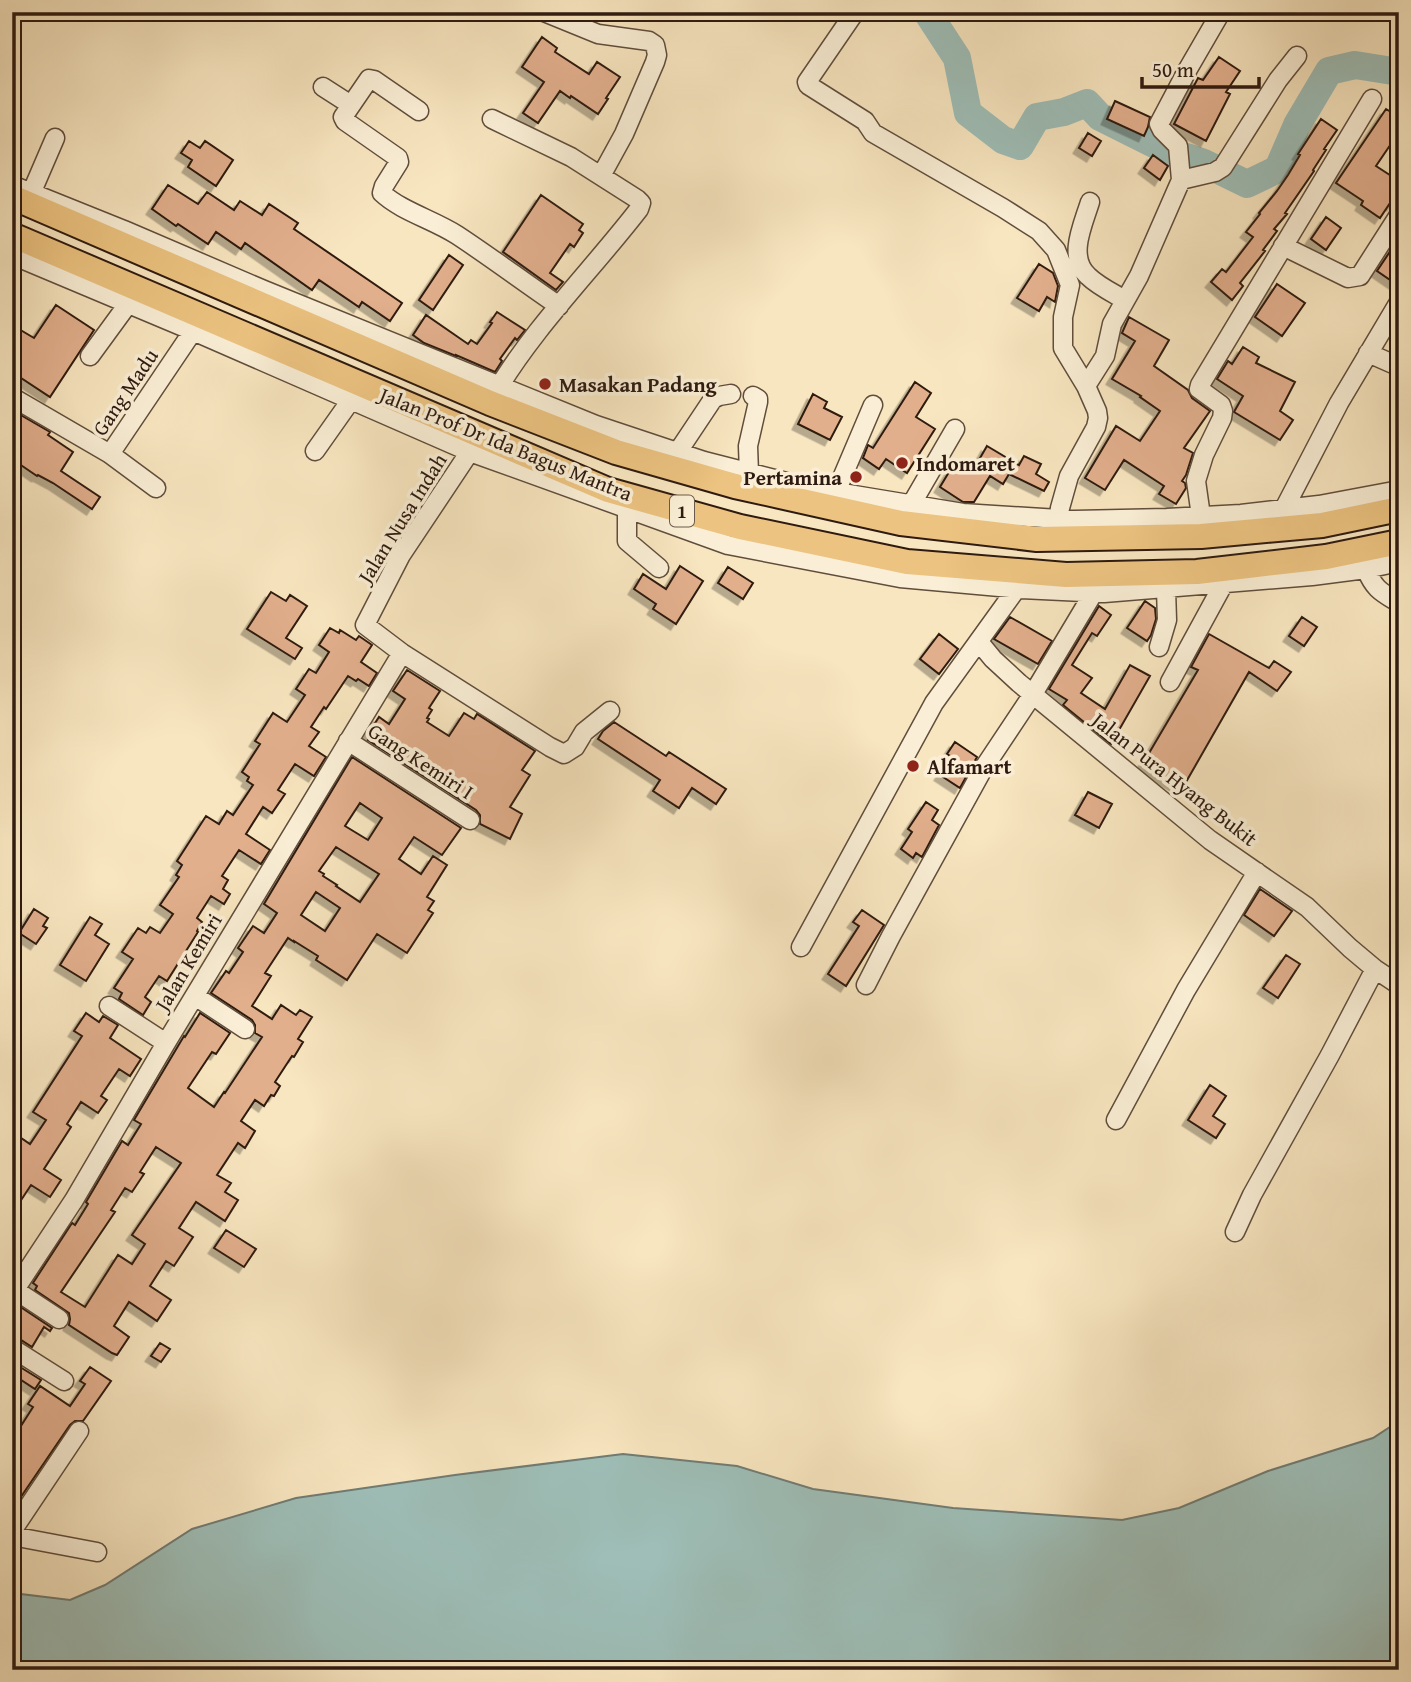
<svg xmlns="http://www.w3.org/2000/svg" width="1411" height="1682" font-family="'Gentium Book Plus',serif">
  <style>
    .water { fill: #9ebeb7; stroke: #717c74; stroke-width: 2 }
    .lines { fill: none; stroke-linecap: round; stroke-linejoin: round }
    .river { stroke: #9ebeb7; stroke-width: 28 }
    .building { fill: #e2af8d; stroke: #2e1a10; stroke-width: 2; fill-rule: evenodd; filter: url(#shadow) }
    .minor-casing { stroke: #604d3c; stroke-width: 21 }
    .highway-casing { stroke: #2e1a10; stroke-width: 28 }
    .minor { stroke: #faefd6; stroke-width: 18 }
    .highway { stroke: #ecc380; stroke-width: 24 }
    .poi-dot { fill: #8f2418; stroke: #faefd6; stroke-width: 2.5 }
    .labels { text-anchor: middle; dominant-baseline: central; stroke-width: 7; stroke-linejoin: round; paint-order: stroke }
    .shield { fill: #faefd6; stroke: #6b5a4b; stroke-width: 2 }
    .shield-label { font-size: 19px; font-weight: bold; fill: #2e1a10 }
    .poi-label { font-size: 21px; font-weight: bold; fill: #2e1a10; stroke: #faefd6; text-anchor: start }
    .street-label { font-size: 21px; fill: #2e1a10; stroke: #faefd6 }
  </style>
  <defs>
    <filter id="shadow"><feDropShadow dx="-5.5" dy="5.5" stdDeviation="0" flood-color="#0004"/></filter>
  </defs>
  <rect width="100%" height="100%" fill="#f8e6c0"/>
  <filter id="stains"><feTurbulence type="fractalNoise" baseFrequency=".00286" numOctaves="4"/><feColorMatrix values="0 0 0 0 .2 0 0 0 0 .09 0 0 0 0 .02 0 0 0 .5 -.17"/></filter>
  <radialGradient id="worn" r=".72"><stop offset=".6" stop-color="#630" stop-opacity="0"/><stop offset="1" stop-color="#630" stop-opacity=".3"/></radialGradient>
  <!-- water -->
  <path class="water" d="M1399,1421V1670H12V1593L70,1600L105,1585L192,1529L296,1498L455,1475L623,1454L737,1466L813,1489L953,1508L1122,1520L1179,1508L1268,1471L1373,1438Z"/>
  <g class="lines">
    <!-- river -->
    <path class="river" d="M927,12L957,58L968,113L1003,140L1020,146L1037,117L1064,112L1087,103L1100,117L1166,150L1204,163L1247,184L1278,169L1297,125L1329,71L1355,65L1399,72"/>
  </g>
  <!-- building -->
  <path class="building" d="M542,37L557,48L555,52L589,74L597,62L620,77L606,98L608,99L598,114L571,96L570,98L560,91L538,123L523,113L544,82L522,67Z
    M1219,57L1240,71L1226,92L1230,94L1206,141L1174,124L1198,78L1203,80Z
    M1115,101L1150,117L1148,127L1144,136L1107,119Z
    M1386,109L1399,117V129L1393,137L1395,138L1376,166L1399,181V194L1392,205L1390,203L1380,218L1361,205L1363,201L1336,183Z
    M1321,119L1337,130L1324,149L1326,150L1313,170L1314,171L1285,213L1287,214L1274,229L1277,231L1263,250L1265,251L1240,283L1243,286L1232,300L1211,282L1222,269L1226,272L1253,237L1246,232L1260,214L1259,213L1277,191L1288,175L1300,155L1298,154Z
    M1088,133L1101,141L1092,156L1079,148Z
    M189,141L200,148L205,141L233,160L216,186L188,167L192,160L181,153Z
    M1153,155L1168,166L1160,180L1144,168Z
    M168,185L198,204L207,192L234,210L240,201L262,215L269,204L298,223L294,229L402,303L390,321L362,302L359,307L319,280L312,290L245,243L241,249L216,232L208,244L178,224L176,226L152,209Z
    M541,195L583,224L579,230L583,233L574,247L570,244L550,273L563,282L556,290L503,252Z
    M1326,217L1341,228L1326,250L1311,239Z
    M1399,238V286L1377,271Z
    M449,255L463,265L433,310L419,300Z
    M1039,264L1053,273L1058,286L1055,302L1047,297L1039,311L1017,298Z
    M1277,284L1305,303L1282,336L1255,317Z
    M56,305L94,330L50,397L12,372V325L34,338Z
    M497,312L525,330L517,340L515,338L500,359L502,361L495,372L456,355V356L424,343L413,335L426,315L468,344L471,340L477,344L492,323L490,322Z
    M1129,317L1169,340L1154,366L1188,390L1192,398L1210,411L1184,448L1193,453L1186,475L1182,481L1185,483L1186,488L1176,504L1159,494L1164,486L1124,460L1105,490L1085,478L1116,426L1140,441L1160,411L1140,397L1141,396L1112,379L1135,341L1122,333Z
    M1243,347L1259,357L1256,363L1295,382L1280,411L1293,420L1280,440L1234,412L1243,396L1217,379L1228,361L1232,364Z
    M915,382L931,393L916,417L935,429L907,473L886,459L879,469L863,458L868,445L873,448Z
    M813,394L827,402L824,408L842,417L830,440L798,424Z
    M12,410L50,432L48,435L73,452L61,471L100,497L92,509L53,483L38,475L37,476L12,459Z
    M987,446L1019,465L1024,456L1041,464L1036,474L1049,482L1044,491L1009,474L1003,484L990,476L974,502H963L940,487L955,462L972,472Z
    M680,566L703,581L676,624L653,609L656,604L634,589L643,574L666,589Z
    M728,567L753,583L743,599L718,583Z
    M271,592L286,601L290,595L307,606L286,638L302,648L295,659L247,629Z
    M1145,601L1155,608L1156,619L1151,635L1147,641L1127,628Z
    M1099,606L1111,615L1097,636L1092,633L1072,665L1092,678L1081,693L1105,709L1130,665L1150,676L1111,744L1063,705L1067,700L1049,689Z
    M1010,617L1052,641L1038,664L994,639Z
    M1302,617L1317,627L1304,646L1289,636Z
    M330,628L339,633L340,630L356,640L359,636L372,645L361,662L377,673L369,686L358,679L356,681L348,676L326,709L324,707L311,727L319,732L309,746L326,757L314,776L295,764L278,790L285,794L272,813L263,807L246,834L270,850L261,864L239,850L222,876L228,880L223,889L230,894L224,904L211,896L197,918L202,922L197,931L198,932L167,981L159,976L145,997L151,1002L143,1015L119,999L122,993L114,988L133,959L122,952L138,928L146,933L150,927L160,933L173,914L160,905L179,877L176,875L182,865L177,861L206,816L219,824L227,811L233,815L253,785L247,781L249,777L242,772L260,744L255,741L273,713L287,722L305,695L296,689L309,669L316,673L329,652L319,645Z
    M939,634L958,649L939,674L920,659Z
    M1209,634L1269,668L1274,661L1291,672L1277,691L1249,672L1182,789L1142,765L1198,670L1191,667Z
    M407,670L440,691L429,708L432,710L427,718L429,719L427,722L449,736L464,713L474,719L477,714L535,751L522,770L530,775L510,807L522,814L510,839L480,824V815L476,810L368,740L371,736L368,734L379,717L389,724L405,699L393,691Z
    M614,722L666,756L669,752L726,789L716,804L692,788L679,808L653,791L660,780L598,739L603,731Z
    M955,742L977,757L960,788L940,775L952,757L947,754Z
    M352,757L461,828L442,855L414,837L399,859L421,874L433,856L447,865L427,897L434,901L428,910L433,913L407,953L377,934L347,980L316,960L318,956L294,941V942L288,938L265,973L271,976L252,1006L272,1019L281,1005L296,1015L300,1010L312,1017L298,1039L303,1042L294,1057L292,1056L275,1082L280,1086L274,1096L271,1095L264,1106L255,1100L241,1121L255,1131L245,1148L238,1143L217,1175L231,1183L225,1192L238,1200L225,1221L196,1202L179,1228L193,1237L174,1266L166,1261L150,1286L171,1300L157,1321L129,1302L114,1326L129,1337L117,1355L112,1353L69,1325L70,1319L69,1313L35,1290L37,1286L33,1283L72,1223L75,1225L88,1204L86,1202L122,1141L128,1145L141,1124L134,1120L184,1036L185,1037L200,1013L230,1033L216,1054L212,1052L188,1088L214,1107L224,1092L225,1093L262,1037L255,1033V1025L252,1020L211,993L226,971L229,973L243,952L238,948L253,926L264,933L277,913L264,904ZM360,803L382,818L368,840L345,826ZM336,847L379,874L360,902L336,886L337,885L323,876L324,874L319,871ZM316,892L340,908L325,931L301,915ZM156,1147L181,1163L132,1235L145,1244L132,1264L118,1255L85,1307L61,1292L115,1212L111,1210L125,1188L132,1192L144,1174L140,1172Z
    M1088,792L1112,804L1099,828L1075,815Z
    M926,802L938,810L932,820L939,825L922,857L916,853L913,858L901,849L912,832L908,829Z
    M1260,889L1292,911L1274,936L1244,915Z
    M34,909L48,918L43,926L47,928L36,944L19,933Z
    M862,910L884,925L846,986L828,974L859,926L853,922Z
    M90,917L102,924L95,935L109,944L86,981L60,965Z
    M1286,955L1300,964L1278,998L1263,988Z
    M86,1013L99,1022L103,1016L118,1025L110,1038L141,1059L130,1076L119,1069L101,1096L107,1100L98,1113L81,1102L67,1124L71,1127L44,1169L61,1180L50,1197L31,1185L12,1214V1137L19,1141L21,1138L30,1144L46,1120L33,1112L82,1036L74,1031Z
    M1210,1085L1226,1096L1213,1116L1225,1124L1216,1138L1188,1120Z
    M226,1230L256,1249L244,1267L214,1248Z
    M16,1304L52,1328L50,1331L44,1327L32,1347L18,1338L12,1337V1305Z
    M160,1343L170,1349L161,1362L151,1356Z
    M12,1362L41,1380L35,1389L12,1374Z
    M90,1367L111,1381L83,1421H75L70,1425L12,1510V1440L33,1407L28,1404L40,1386L70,1406L85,1384L80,1381Z"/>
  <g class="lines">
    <defs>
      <path id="minor" d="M544,12L598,34L649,41L655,45L657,55L655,62L624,134L601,176
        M855,12L807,82L808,85L865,121L873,133L1003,208L1039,231L1056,250L1070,285L1063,317V348L1086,386L1097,411L1098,418L1096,427L1069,476L1060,508L1057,528
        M323,87L351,105
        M419,111L374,80L369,79L343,117L345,121L398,158L399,162L384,186L382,193C401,211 434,220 457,235C492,258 525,283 559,306
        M492,119L571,157L637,199L641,203L639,209C592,270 533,328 494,395
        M1181,180L1215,172L1223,167L1278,80L1297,56
        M12,185L124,230L264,290L596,425L704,461L806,487L963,513L1075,520L1167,518L1241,514L1319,505L1399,490
        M1090,202C1083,225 1067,257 1088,276C1098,286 1113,293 1125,300
        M27,203L55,138
        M1283,246L1348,278L1360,276L1399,215
        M12,255L193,331L470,452L728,545L900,578L1021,589L1104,593L1312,576L1366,569L1399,562
        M1368,353L1393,364L1399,357
        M90,356L128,304
        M1086,386L1105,356L1112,324L1139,276L1181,180L1178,146L1162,130L1159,124L1188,69L1221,12
        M12,397L110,454L193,331
        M475,444L401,555L365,625L402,653L550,747L564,754L575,747L584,732L610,711
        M315,451L351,400
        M110,454L156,488
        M671,462L713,399L719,396L731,394
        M749,473L748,446L758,402V399L753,396
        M836,492L873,405
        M911,505L955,429
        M627,509V541L659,568
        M1284,509L1339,403L1399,302
        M1201,516L1196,481L1204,455L1222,418L1223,411L1221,405L1199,389L1200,385L1372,99
        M1366,569C1374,589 1381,592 1399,603
        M979,642L993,659L1019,683L1210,840L1307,907L1350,948L1375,969L1399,985
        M1159,647L1167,620L1166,589
        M1170,682L1224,583
        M348,741L470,820
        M801,947L934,703L1017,588
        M866,985L891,936L983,769L1033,694L1094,592
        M195,996L245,1029
        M109,1006L166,1043
        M1116,1120L1186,990L1257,872
        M1235,1232L1252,1195L1330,1055L1375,969
        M12,1288L59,1319
        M12,1294L74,1200L166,1043L402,653
        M12,1348L64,1381
        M12,1531L79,1431
        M12,1536L97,1552"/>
      <path id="highway" d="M12,197L490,403L616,452L735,486L901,523L1037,539L1201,536L1322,525L1399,509
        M12,235L608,490L740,527L907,562L1066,575L1197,572L1326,557L1399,542"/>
    </defs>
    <!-- minor casing -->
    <use href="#minor" class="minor-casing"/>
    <!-- highway casing -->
    <use href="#highway" class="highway-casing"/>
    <!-- minor -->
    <use href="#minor" class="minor"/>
    <!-- highway -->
    <use href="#highway" class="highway"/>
  </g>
  <!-- markers -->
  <g class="poi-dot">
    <circle cx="545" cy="384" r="7"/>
    <circle cx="902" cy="463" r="7"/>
    <circle cx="856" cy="477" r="7"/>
    <circle cx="913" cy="766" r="7"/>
  </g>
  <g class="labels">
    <!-- shield labels -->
    <rect class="shield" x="670" y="495.5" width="24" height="31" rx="5"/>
    <g class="shield-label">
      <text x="682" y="511">1</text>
    </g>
    <!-- poi labels -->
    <g class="poi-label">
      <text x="559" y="384">Masakan Padang</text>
      <text x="916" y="463">Indomaret</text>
      <text x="842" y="477" text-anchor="end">Pertamina</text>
      <text x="927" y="766">Alfamart</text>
    </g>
    <!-- street labels -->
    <g class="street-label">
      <text transform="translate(125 392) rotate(-56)">Gang Madu</text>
      <text transform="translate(506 444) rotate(22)">Jalan Prof Dr Ida Bagus Mantra</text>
      <text transform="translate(402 518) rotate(-58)">Jalan Nusa Indah</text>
      <text transform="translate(421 761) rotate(33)">Gang Kemiri I</text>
      <text transform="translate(1175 779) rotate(38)">Jalan Pura Hyang Bukit</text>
      <text transform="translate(188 962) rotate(-59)">Jalan Kemiri</text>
    </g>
  </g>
  <!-- margin -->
  <rect width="1411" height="1682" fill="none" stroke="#f8e6c0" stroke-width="42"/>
  <rect x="14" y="14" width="1383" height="1654" fill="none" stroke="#2e1a10" stroke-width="3.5"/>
  <rect x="21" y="21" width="1369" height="1640" fill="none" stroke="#2e1a10" stroke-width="2"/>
  <!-- scale -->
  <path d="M1142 77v10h117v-10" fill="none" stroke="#2e1a10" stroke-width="3.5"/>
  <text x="1152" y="77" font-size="21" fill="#2e1a10" stroke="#faefd6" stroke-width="5" paint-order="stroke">50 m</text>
  <rect width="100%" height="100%" filter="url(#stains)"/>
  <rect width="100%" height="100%" fill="url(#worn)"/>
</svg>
